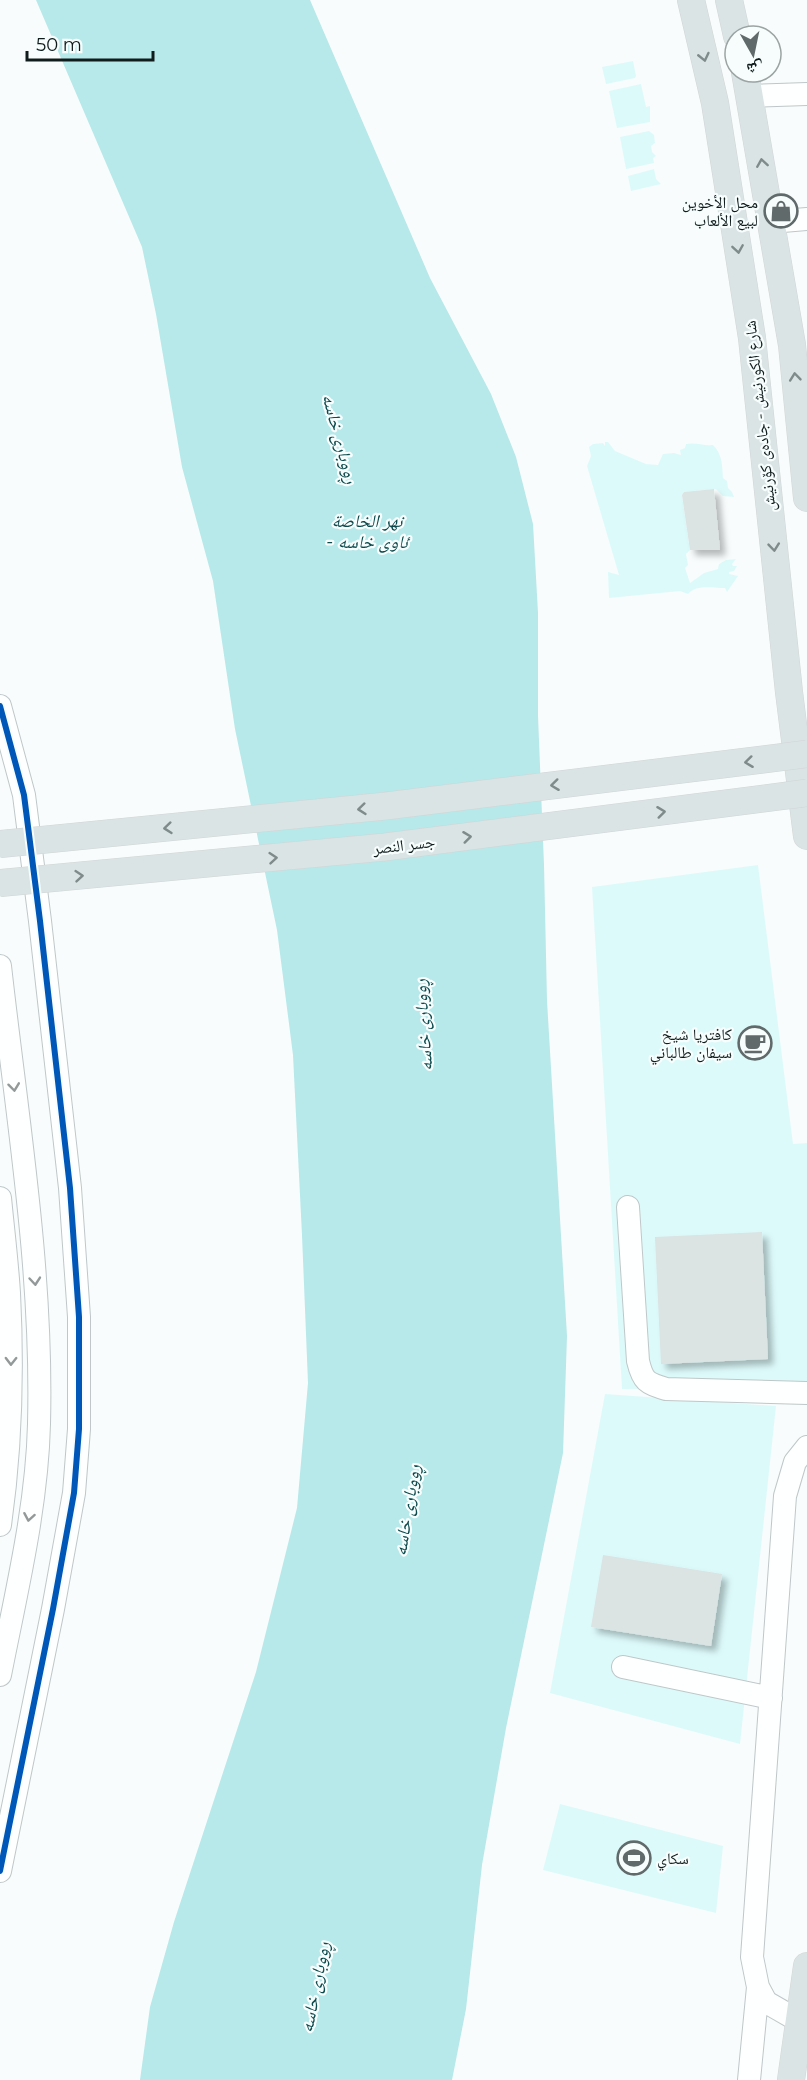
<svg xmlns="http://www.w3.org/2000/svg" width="807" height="2080" font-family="Montserrat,'Noto Naskh Arabic',sans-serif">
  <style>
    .green { fill: #ddfafb }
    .water { fill: #b7e8ea }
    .building { fill: #dbe3e3; filter: url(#shadow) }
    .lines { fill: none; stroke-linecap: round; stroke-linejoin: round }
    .minor-casing { stroke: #bfc7c8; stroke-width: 24 }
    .major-casing { stroke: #d2d5d5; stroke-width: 28 }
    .minor { stroke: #feffff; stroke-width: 22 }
    .major { stroke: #dae4e5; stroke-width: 27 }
    .major-bridge-casing { stroke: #d2d5d5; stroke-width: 28; stroke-linecap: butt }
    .major-bridge { stroke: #dae4e5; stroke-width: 27 }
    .cycleway-casing { stroke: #f7fdfd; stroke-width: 10 }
    .cycleway { stroke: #0057b8; stroke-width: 6 }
    .oneway { stroke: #7f8a8b }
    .oneway2 { stroke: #939999 }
    .labels { text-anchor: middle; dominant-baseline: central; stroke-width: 4.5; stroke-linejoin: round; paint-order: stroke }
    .poi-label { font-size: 16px; fill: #101c1c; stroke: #f7fdfd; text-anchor: end }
    .street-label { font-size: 16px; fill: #101c1c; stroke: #f7fdfd }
    .water-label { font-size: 18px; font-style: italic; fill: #0b494c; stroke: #f7fdfd }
  </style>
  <defs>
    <filter id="shadow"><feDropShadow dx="5.5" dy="5.5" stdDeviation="3" flood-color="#0004"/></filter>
  </defs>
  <rect width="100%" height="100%" fill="#f8fcfc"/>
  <!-- green -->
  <path class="green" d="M633,61L636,76L635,78L606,84L602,67Z
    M641,84L646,107L650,106V122L617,128L609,91Z
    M649,131L654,135L655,143L651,146L652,152L656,156L653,158L654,163L626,169L620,137Z
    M654,169L656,179L661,184L631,191L628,176Z
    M605,442H608L615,451L646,464L658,465L663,454L674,453L681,455L680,450L685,448L686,444C695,442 704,446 713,445C723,455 722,466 723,478L727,481L728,488L732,492L734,497L723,496L716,489L684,492L682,495L690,550L686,554L688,565L685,568L690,583L704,573L718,569L719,564L726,560L736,559L732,564L733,566H737L734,571L729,572V574L738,576L727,592L725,588C713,588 696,584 688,594L680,591L609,598L608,572L619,575L587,466L591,456L589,447L593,444L603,443L605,446Z
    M758,865L793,1144L807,1143V1388L622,1389L592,887Z
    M605,1394L776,1406L740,1744L550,1693Z
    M560,1804L723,1846L716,1913L543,1870Z"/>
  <!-- water -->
  <path class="water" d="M36,0H310L430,278L491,394L516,457L533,524L538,613V716L544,865L547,1001L567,1336L563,1453L506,1728L482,1865L466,2009L452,2080H140L150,2007L174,1922L256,1672L297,1508L308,1383L302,1235L293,1055L277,930L235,729L213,581L182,467L156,314L142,247Z"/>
  <!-- building -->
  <path class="building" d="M714,489L720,550H690L682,495L684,492Z
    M762,1232L768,1359L661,1364L655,1237Z
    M603,1555L722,1574L711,1646L591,1627Z"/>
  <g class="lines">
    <defs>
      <path id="minor" d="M751,96L807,94
        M771,222L807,219
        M0,706L24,795L40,921L70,1188L79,1317V1429L74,1493L53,1609L0,1871
        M0,966C17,1118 43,1270 39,1424C37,1508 16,1593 0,1675
        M0,1198C3,1229 7,1261 9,1293C13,1371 11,1448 0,1525
        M628,1207L638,1361C643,1382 647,1383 666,1389L807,1393
        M623,1667L771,1698
        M799,2021L766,2002L758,1987L752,1957L785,1496L795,1462L807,1447
        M749,2080L758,1987"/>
      <path id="major" d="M691,0L715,103L752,338L789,692L807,836
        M729,0L737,36
        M745,72L792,345L807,498
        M791,2080L807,1966"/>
    </defs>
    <!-- minor casing -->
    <use href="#minor" class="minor-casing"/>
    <!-- major casing -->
    <use href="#major" class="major-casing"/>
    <!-- minor -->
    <use href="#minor" class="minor"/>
    <!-- major -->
    <use href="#major" class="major"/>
    <defs>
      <path id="major-bridge" d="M0,844L386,806L807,754
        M0,883L385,847L807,793"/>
    </defs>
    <!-- major-bridge casing -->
    <use href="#major-bridge" class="major-bridge-casing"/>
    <!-- major-bridge -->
    <use href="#major-bridge" class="major-bridge"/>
    <defs>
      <path id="cycleway" d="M0,706L24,795L40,921L70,1188L79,1317V1429L74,1493L53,1609L0,1871"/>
    </defs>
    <!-- cycleway casing -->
    <use href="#cycleway" class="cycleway-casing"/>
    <!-- cycleway -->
    <use href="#cycleway" class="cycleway"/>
  </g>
  <!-- one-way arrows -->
  <defs><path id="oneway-chevron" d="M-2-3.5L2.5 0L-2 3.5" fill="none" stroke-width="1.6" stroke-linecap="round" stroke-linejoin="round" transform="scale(1.5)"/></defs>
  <g class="oneway">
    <use href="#oneway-chevron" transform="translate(704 57) rotate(77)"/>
    <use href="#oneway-chevron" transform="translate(762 163) rotate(-99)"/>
    <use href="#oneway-chevron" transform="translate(738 249) rotate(81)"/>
    <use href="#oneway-chevron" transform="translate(795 377) rotate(-96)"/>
    <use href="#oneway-chevron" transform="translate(774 547) rotate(84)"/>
    <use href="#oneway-chevron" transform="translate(749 762) rotate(173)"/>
    <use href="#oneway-chevron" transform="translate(555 785) rotate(173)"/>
    <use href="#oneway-chevron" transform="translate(362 809) rotate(174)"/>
    <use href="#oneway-chevron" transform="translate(661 812) rotate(-7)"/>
    <use href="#oneway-chevron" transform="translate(168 828) rotate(174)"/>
    <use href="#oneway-chevron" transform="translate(467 837) rotate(-7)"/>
    <use href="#oneway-chevron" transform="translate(273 858) rotate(-5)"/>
    <use href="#oneway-chevron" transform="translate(79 876) rotate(-5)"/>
  </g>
  <g class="oneway2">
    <use href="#oneway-chevron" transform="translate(14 1087) rotate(83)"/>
    <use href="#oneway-chevron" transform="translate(35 1281) rotate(85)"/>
    <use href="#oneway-chevron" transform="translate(11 1361) rotate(91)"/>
    <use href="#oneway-chevron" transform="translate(29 1517) rotate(100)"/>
  </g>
  <!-- icons -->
  <defs>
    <symbol id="shop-ring" viewBox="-11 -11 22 22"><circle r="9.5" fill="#f7fdfd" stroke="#616a6a" stroke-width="1.5"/><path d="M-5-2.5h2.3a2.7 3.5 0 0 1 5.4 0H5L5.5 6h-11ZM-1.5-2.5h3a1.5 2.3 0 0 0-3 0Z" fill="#616a6a"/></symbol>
    <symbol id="cafe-ring" viewBox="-11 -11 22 22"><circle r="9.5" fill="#f7fdfd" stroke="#616a6a" stroke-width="1.5"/><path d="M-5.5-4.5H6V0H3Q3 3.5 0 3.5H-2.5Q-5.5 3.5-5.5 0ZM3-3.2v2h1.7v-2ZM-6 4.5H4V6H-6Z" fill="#616a6a"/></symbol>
    <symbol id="stadium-ring" viewBox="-11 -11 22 22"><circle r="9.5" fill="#f7fdfd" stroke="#616a6a" stroke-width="1.5"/><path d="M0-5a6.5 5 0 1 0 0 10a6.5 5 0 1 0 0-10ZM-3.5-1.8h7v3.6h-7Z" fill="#616a6a"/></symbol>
  </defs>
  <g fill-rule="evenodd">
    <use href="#shop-ring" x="762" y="192" width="38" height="38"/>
    <use href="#cafe-ring" x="736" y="1024" width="38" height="38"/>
    <use href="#stadium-ring" x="615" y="1839" width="38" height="38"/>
  </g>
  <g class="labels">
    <!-- poi labels -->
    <g class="poi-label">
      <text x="758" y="202">محل الأخوين<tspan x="758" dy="18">لبيع الألعاب</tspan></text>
      <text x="732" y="1034">كافتريا شيخ<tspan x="732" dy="18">سيفان طالباني</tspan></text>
      <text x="657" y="1858" text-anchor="start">سكاي</text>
    </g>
    <!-- street labels -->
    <g class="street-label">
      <text transform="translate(760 416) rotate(-96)">شارع الكورنيش - جادەی کۆرنیش</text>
      <text transform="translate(404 845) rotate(-7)">جسر النصر</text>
    </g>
    <!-- water labels -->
    <g class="water-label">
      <text transform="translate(340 439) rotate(75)">ڕووباری خاسە</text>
      <text x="367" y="521">نهر الخاصة<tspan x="367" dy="21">- ئاوی خاسە</tspan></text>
      <text transform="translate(423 1025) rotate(-94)">ڕووباری خاسە</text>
      <text transform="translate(407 1510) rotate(-81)">ڕووباری خاسە</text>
      <text transform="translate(315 1987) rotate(-79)">ڕووباری خاسە</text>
    </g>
  </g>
  <!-- north arrow -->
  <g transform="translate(753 54) rotate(171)"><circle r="28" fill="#f7fdfd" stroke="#9ba3a3" stroke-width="1.5"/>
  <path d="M0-4.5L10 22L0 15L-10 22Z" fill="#616a6a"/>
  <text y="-9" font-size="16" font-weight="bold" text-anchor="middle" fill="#101c1c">ش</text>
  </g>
  <!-- scale -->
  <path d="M27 51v9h126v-9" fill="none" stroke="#101c1c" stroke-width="3"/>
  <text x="36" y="51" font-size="18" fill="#101c1c" stroke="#f7fdfd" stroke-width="4.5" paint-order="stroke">50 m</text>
</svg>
